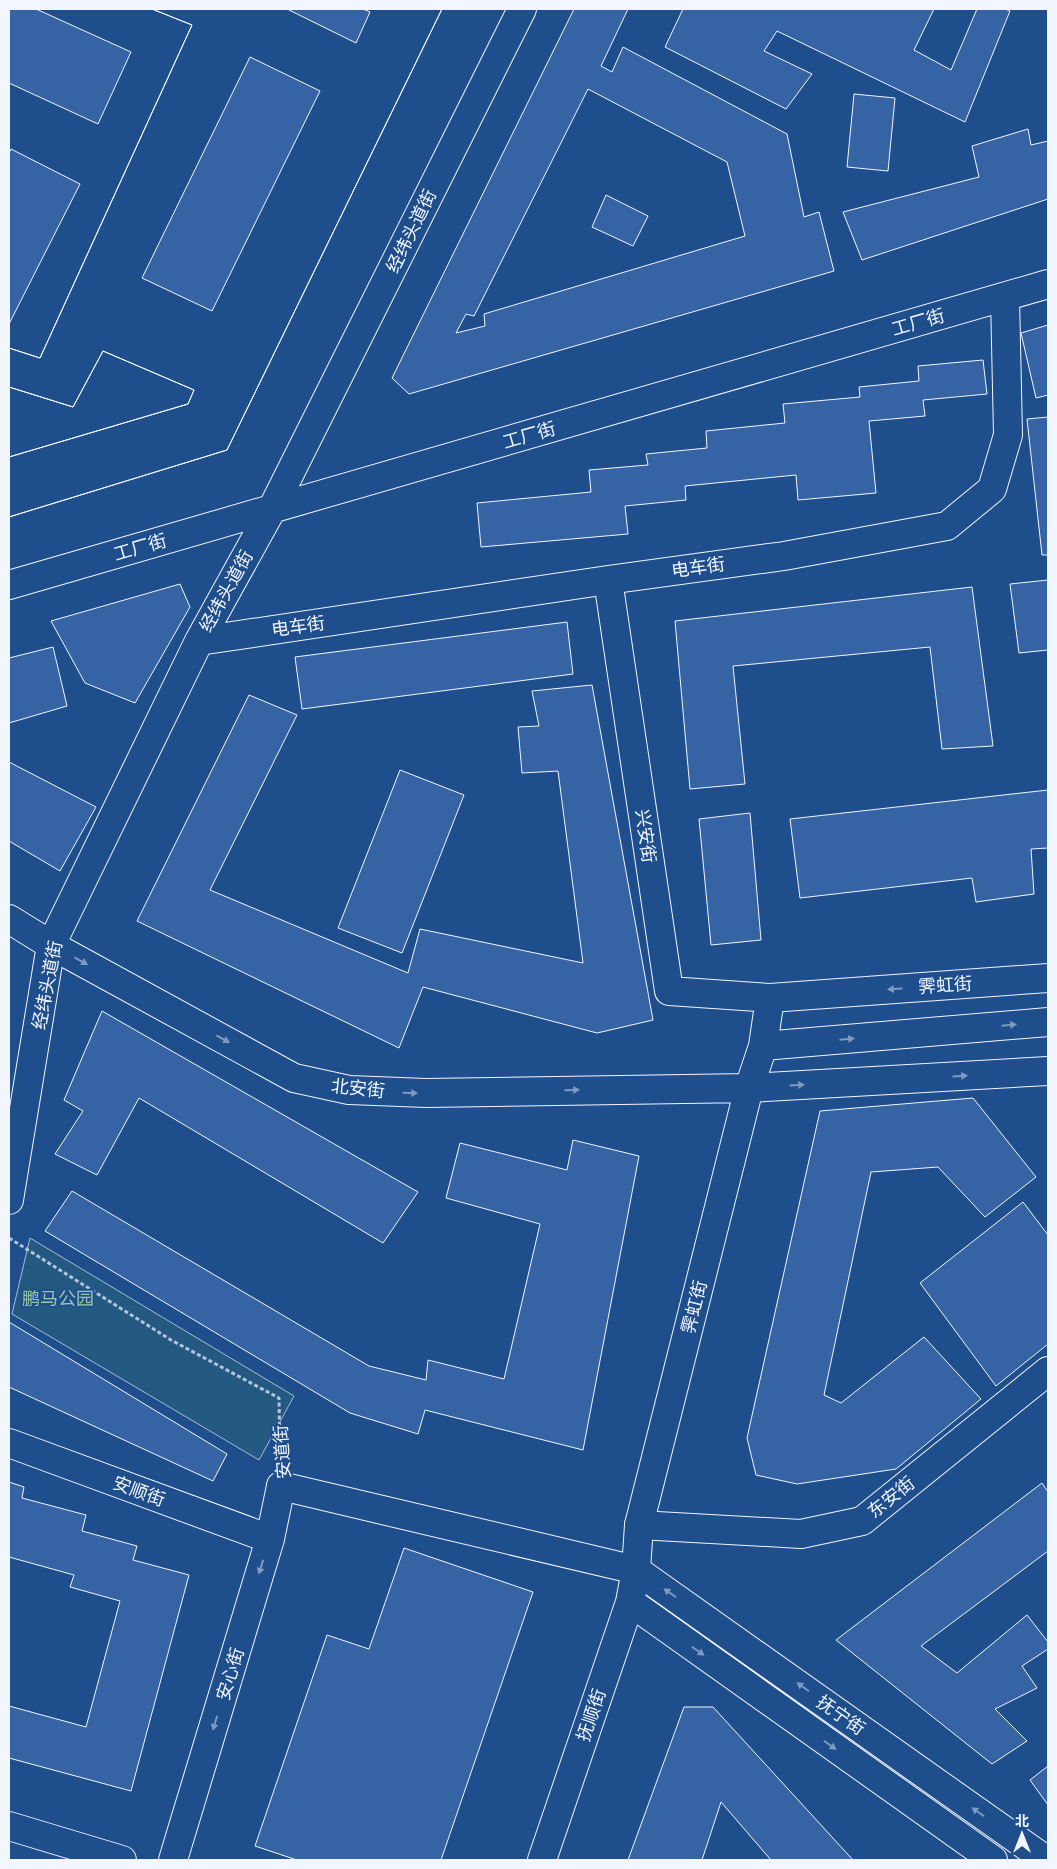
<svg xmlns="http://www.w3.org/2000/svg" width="1057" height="1869" font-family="Roboto,'Noto Sans SC',sans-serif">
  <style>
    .green { fill: #245a82; stroke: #a8bbd7 }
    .building { fill: #3563a3; stroke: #f2f6ff; fill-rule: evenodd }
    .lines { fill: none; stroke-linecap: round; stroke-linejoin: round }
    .street-casing { stroke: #f2f6ff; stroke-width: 30 }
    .secondary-casing { stroke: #f2f6ff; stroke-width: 30 }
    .path { stroke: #b3c4dc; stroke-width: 3; stroke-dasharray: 4 2.5; stroke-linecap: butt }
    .street { stroke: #1f4e8c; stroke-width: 28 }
    .secondary { stroke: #1f4e8c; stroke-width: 28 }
    .oneway { fill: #7e9ac0 }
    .labels { text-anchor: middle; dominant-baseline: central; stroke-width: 4; stroke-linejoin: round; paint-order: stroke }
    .street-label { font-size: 18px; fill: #f2f6ff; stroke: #1f4e8c }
    .park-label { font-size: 18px; fill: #97c8a6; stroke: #1f4e8c }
  </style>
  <rect width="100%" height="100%" fill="#1f4e8c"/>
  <!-- green -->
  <path class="green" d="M30,1238L294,1396L259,1460L12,1314Z"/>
  <!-- building -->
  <path class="building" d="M9,9H36L131,52L98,124L9,83Z
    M152,9H287L356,43L370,12L363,9H442L227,450L9,517V457L188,404L194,390L103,351L73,407L9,387V348L40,358L192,25ZM250,57L320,91L212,311L142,278Z
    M152,9H442L227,450L9,517V457L188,404L194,390L103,351L73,407L9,387V348L40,358L192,25Z
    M574,9H628L601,66L612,72L623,47L787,134L804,217L819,212L834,271L409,394L392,378ZM588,89L727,162L745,236L484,314L485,326L456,333L466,314L474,316Z
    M683,9H934L914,50L951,70L977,9H1005L1010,11L965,122L777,31L764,51L812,74L786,109L665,47Z
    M854,94L895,98L888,171L847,167Z
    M1028,129L1031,145L1048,141V199L862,260L843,212L979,177L972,146Z
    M11,149L80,184L9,324V153Z
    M606,195L648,216L633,246L592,227Z
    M1048,325V395L1036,398L1021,333Z
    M983,360L987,394L923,400L925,416L869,421L876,493L798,500L796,475L685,486L686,500L625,506L628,534L481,547L477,503L591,492L589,470L648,465L646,454L707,448L706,431L785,423L783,404L860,397L859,387L919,381L918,366Z
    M1048,417V555H1042L1027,419Z
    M1048,580V650L1019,653L1010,584Z
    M180,584L190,607L135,703L85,683L51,621Z
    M972,587L993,746L942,749L930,647L733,666L745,784L690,789L675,621Z
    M567,622L573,674L302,709L295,657Z
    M53,647L67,706L9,723V658Z
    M592,685L653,1020L597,1033L423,987L399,1048L137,921L249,695L297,715L210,890L408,973L420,929L583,963L558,771L522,773L518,727L539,726L532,691Z
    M9,762L96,807L60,871L9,841Z
    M400,770L464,795L402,953L338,928Z
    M1048,790V848L1031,849L1034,894L976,902L972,878L800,898L790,819Z
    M750,813L761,940L711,945L699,819Z
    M102,1011L418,1192L383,1243L139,1098L97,1175L55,1154L83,1111L64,1100Z
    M973,1098L1036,1177L985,1217L938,1167L871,1172L824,1395L841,1403L924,1337L981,1399L896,1469L797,1484L756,1475L747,1438L820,1111Z
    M573,1140L639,1156L583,1450L425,1410L418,1434L350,1413L45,1231L72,1191L369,1366L426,1380L428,1360L504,1379L540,1224L446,1198L460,1143L567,1170Z
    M1023,1202L1048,1235V1344L996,1386L920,1283Z
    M9,1322L227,1454L213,1481L9,1387Z
    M9,1482L24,1487L22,1498L86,1515L82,1531L137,1546L133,1560L189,1575L131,1791L9,1758V1706L86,1727L120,1601L70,1587L74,1575L9,1557Z
    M1042,1483L1048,1492V1551L921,1646L957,1673L1027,1615L1048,1642V1649L1022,1666L1037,1688L995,1709L1027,1741L992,1764L836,1640Z
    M404,1548L533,1592L441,1860H297L255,1846L327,1635L369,1649Z
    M684,1707H713L853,1860H771L721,1802L702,1860H628Z
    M1048,1766V1805L1030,1780Z"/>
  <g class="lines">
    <defs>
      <path id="street" d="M281,1486L636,1570
        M639,1525L801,1534L862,1521L1048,1371"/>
      <path id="secondary" d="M608,580L669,991L770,998L1048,978
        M9,585L1048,284
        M199,641L608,580L784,556L947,526L992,489L1008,435L1005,297
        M9,919L51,945L294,1078L349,1090L426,1093L749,1088L1048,1071
        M763,1046L1048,1022
        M9,1200L51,945L199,641L272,509L522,9
        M9,1443L270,1539
        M636,1570L1046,1860
        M630,1602L993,1860
        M9,1826L122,1860
        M173,1860L270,1539L281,1486
        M542,1860L630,1602L636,1570L639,1525L749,1088L763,1046L770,998"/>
    </defs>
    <!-- street casing -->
    <use href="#street" class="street-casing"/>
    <!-- secondary casing -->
    <use href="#secondary" class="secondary-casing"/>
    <!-- path -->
    <path class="path" d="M9,1238L171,1340L279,1398L280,1456"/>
    <!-- street -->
    <use href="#street" class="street"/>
    <!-- secondary -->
    <use href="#secondary" class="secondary"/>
  </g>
  <!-- one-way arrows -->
  <defs><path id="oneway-solid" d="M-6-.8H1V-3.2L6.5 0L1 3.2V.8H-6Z" transform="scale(1.25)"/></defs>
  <g class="oneway">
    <use href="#oneway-solid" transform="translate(81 961) rotate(29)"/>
    <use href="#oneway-solid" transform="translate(895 989) rotate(176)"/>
    <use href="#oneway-solid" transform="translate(1009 1025) rotate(-5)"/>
    <use href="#oneway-solid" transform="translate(223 1039) rotate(29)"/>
    <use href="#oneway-solid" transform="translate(847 1039) rotate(-5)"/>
    <use href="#oneway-solid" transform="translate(960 1076) rotate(-3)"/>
    <use href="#oneway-solid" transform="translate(797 1085) rotate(-3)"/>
    <use href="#oneway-solid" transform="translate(572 1090) rotate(-1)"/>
    <use href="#oneway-solid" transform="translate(410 1093) rotate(2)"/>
    <use href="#oneway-solid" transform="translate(261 1567) rotate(107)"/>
    <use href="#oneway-solid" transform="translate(670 1593) rotate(-145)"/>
    <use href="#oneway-solid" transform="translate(698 1651) rotate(35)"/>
    <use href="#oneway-solid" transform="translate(803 1687) rotate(-145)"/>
    <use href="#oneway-solid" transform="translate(215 1723) rotate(107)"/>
    <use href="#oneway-solid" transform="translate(830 1745) rotate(35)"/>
    <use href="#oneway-solid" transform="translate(978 1812) rotate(-145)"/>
  </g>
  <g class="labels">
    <!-- street labels -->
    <g class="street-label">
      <text transform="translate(411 231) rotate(-64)">经纬头道街</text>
      <text transform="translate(918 322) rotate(-16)">工厂街</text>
      <text transform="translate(529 435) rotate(-16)">工厂街</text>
      <text transform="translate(140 547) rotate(-16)">工厂街</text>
      <text transform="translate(698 567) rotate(-8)">电车街</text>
      <text transform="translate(226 591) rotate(-61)">经纬头道街</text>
      <text transform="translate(298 626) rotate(-8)">电车街</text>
      <text transform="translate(646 836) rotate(82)">兴安街</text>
      <text transform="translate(47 985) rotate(-79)">经纬头道街</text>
      <text transform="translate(945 985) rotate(-4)">霁虹街</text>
      <text transform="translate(358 1088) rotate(6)">北安街</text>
      <text transform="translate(694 1307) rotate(-76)">霁虹街</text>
      <text transform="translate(282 1452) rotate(-94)">安道街</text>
      <text transform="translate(139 1491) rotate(20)">安顺街</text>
      <text transform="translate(891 1497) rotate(-39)">东安街</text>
      <text transform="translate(230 1674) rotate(-73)">安心街</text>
      <text transform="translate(591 1715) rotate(-71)">抚顺街</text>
      <text transform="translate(841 1715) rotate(35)">抚宁街</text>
    </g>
    <!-- park labels -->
    <g class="park-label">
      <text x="58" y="1298">鹏马公园</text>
    </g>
  </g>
  <!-- border -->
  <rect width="1057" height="1869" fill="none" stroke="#f2f6ff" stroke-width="20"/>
  <!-- north arrow -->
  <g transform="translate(1022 1834)" stroke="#1f4e8c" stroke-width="4" paint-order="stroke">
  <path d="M0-4L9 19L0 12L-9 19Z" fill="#f2f6ff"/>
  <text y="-8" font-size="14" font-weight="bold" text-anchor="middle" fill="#f2f6ff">北</text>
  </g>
</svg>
